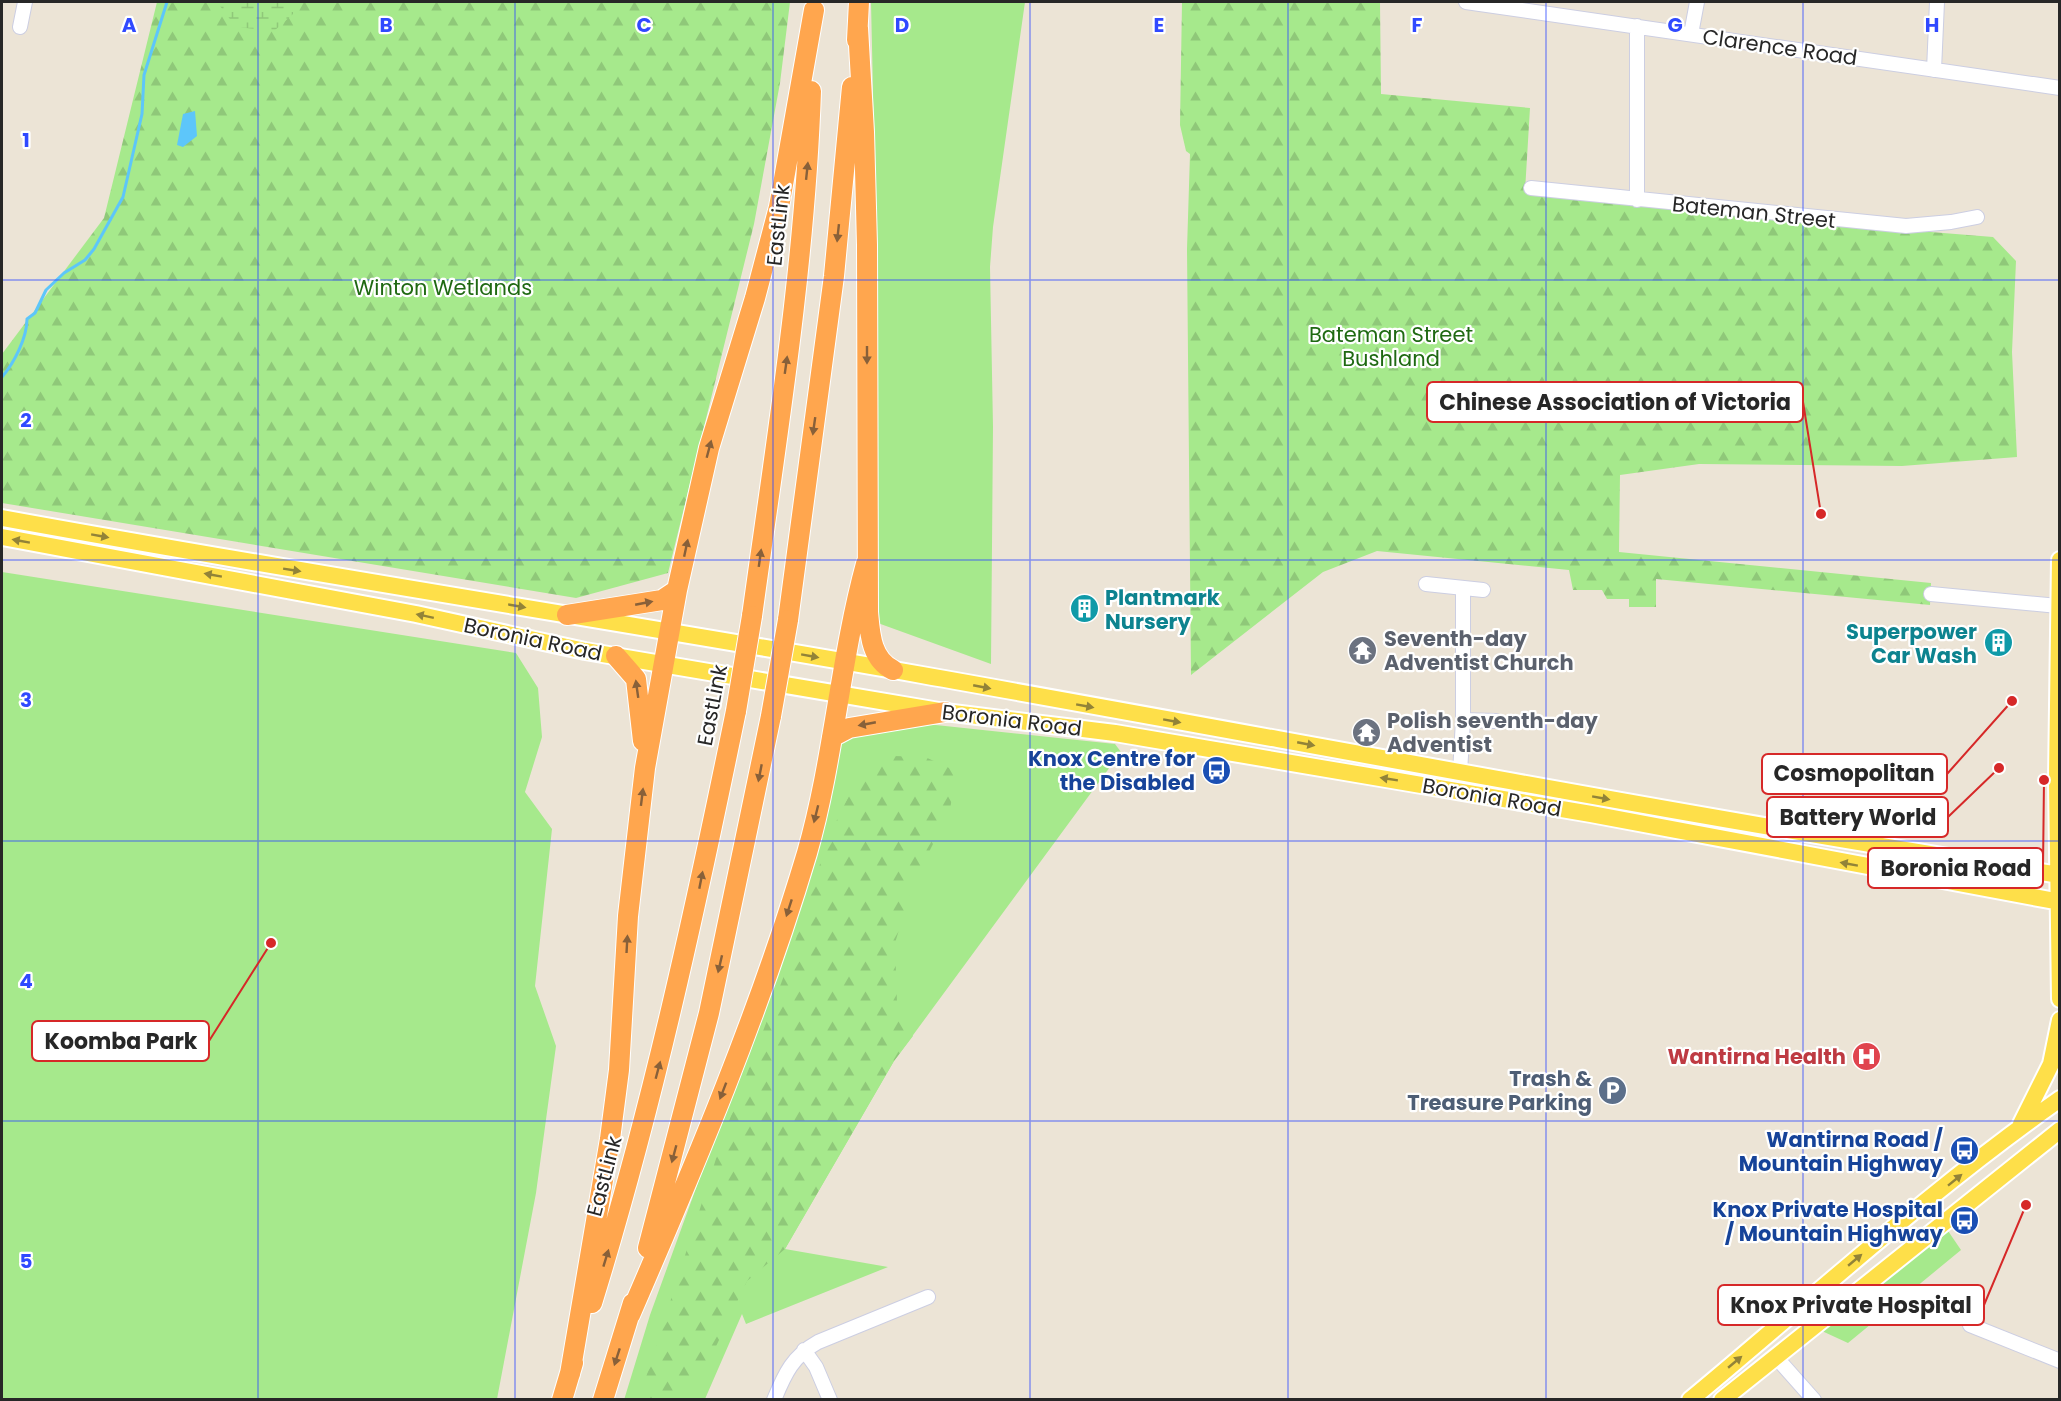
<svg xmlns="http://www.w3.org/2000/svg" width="2061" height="1401" font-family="Poppins,sans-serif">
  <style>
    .grass { fill: #a6e98c }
    .forest { fill: url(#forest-firs) }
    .wetland { fill: url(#wetland-marsh) }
    .water { fill: #5dc6fa }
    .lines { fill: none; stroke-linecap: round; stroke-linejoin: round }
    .stream { stroke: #5dc6fa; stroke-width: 3 }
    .minor-casing { stroke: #cccee2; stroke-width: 16 }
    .major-casing { stroke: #fff; stroke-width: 20 }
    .highway-casing { stroke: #fff; stroke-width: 22 }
    .minor { stroke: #fff; stroke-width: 14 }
    .major { stroke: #fedf49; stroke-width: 16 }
    .highway { stroke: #ffa64e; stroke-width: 20 }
    .highway-bridge-casing { stroke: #fff; stroke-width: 22; stroke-linecap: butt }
    .highway-bridge { stroke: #ffa64e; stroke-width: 20 }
    .oneway { fill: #886039 }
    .oneway2 { fill: #928338 }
    .grid { fill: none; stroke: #3049ff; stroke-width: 1.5; stroke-opacity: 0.55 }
    .labels { text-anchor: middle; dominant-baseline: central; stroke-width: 4.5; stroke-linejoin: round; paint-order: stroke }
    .street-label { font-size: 21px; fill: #272727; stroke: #fff }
    .park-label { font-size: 21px; fill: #1f6912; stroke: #fff }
    .culture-label { font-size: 21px; font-weight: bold; fill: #0d838f; stroke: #fff; text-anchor: start }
    .worship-label { font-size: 21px; font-weight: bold; fill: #5b616d; stroke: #fff; text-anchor: start }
    .transit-label { font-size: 21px; font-weight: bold; fill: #164399; stroke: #fff; text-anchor: end }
    .health-label { font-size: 21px; font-weight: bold; fill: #be3a42; stroke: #fff; text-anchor: end }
    .service-label { font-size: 21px; font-weight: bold; fill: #4e5e75; stroke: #fff; text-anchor: end }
    .grid-label { font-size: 20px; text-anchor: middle; font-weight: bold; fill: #3049ff; stroke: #fff; stroke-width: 4.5; stroke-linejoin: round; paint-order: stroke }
    .leader { fill: none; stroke: #d62828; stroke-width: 2 }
    .callout-dot { fill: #d62828; stroke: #fff; stroke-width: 2 }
    .callout { fill: #fff; stroke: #d62828; stroke-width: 2 }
    .callout-label { font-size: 22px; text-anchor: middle; font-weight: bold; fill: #272727 }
  </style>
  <defs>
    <pattern id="forest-firs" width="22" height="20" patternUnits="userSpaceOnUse" patternTransform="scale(1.5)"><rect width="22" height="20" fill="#a6e98c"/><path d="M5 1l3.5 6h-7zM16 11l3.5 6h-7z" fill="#8fc879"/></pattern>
    <pattern id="wetland-marsh" width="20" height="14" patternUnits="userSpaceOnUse" patternTransform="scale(1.5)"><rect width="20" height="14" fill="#a6e98c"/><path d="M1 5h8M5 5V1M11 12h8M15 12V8" fill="none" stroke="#8fc879"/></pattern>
  </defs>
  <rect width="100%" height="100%" fill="#ece4d6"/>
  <!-- grass -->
  <path class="grass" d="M871,2H1025L993,227L990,267L993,427L991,664L875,622V183Z
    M2,572L516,653L538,688L542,737L525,792L552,829L535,986L556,1046L536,1193L497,1399H2Z
    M917,723L1115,744L1121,752L894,1061L785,1249L888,1267L746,1324L742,1314L705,1399L624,1400L650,1315L790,929L840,742L851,734Z
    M1942,1222L1961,1250L1848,1343L1811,1326Z"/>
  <!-- forest -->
  <path class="forest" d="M157,2H790L780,83L754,224L668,573L576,598L2,503V354L104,218Z
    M1182,2H1380L1381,94L1530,108L1525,191L1770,219L1993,237L2016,261L2012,352L2017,457L1902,466L1699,464L1620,475L1619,552L1931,583L1930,605L1656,579V607H1629V599H1607L1602,590H1573L1569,570L1377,551L1323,572L1191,675L1187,249L1190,154L1186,151L1180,125Z
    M894,756L925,757L956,771L950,810L913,884L895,943L897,1003L913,1036L894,1061L785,1249L747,1281L710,1359L678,1399H639L723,1137L785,973L829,836L859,775Z"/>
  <!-- wetland -->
  <path class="wetland" d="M221,2H293V14L274,31L236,27L220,6Z"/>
  <!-- water -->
  <path class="water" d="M195,111L197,136L183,147L177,145L183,114Z"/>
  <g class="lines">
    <!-- stream -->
    <path class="stream" d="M2,377C14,363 27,338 27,319L35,313L46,290L64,273L85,260L94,249L123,197L142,114L144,75L167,2"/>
    <defs>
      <path id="minor" d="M1466,2L2060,88
        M20,27L25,2
        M1691,34L1697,2
        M1934,70L1937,2
        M1531,188L1906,226L1951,222L1977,217
        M1637,200V26
        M1426,584L1483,590
        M1931,594L2058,606
        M1463,720L1496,721
        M1460,773L1463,720V588
        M1970,1325L2060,1361
        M804,1350L816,1367L830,1400
        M1775,1356L1814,1400
        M774,1400C785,1373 793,1356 818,1342L928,1297"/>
      <path id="major" d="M2,518C308,574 616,621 922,675C1301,742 1679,815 2060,875
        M2,537L416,614L585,651L945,712L1115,733L1392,780L1591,814L2060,902
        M2060,560L2057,779L2060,999
        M2021,1124L2051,1064L2060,1020
        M1690,1400C1812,1299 1930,1190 2060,1099
        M1722,1400L2060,1130"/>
      <path id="highway" d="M858,28L864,132L867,245L868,612C870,634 871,659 893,670
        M857,40L859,2
        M567,615L662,600L677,590
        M752,616C776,442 805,267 811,91
        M788,620L834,276L852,87
        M616,656L636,679L643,741
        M832,737L849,728L945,712
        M648,1248L709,1013L771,716
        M592,1303C652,1109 695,911 736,711
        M630,1315C695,1165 760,1011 807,853C834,759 840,659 866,564
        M570,1374L610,1139L619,1070L628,916L645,768L677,590L709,448L755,298L779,207L814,10
        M562,1400L573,1363
        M603,1400L633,1303"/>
    </defs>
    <!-- minor casing -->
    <use href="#minor" class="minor-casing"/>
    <!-- major casing -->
    <use href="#major" class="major-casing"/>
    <!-- highway casing -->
    <use href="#highway" class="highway-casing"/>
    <!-- minor -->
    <use href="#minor" class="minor"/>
    <!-- major -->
    <use href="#major" class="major"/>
    <!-- highway -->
    <use href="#highway" class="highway"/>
    <defs>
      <path id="highway-bridge" d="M736,711L752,616
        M771,716L788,620"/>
    </defs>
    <!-- highway-bridge casing -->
    <use href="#highway-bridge" class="highway-bridge-casing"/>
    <!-- highway-bridge -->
    <use href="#highway-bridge" class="highway-bridge"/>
  </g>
  <!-- one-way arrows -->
  <defs><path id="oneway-solid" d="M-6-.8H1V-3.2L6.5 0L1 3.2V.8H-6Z" transform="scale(1.5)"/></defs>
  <g class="oneway">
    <use href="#oneway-solid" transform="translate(807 171) rotate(-84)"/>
    <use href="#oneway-solid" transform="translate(838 233) rotate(96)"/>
    <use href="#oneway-solid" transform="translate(867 355) rotate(90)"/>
    <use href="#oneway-solid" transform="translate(786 365) rotate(-82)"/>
    <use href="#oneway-solid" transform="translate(814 426) rotate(98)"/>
    <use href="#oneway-solid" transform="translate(709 449) rotate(-75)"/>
    <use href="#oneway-solid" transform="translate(686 548) rotate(-78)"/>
    <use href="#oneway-solid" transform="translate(760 558) rotate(-82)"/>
    <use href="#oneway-solid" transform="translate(644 603) rotate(-11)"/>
    <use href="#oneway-solid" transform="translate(637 689) rotate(-98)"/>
    <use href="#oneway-solid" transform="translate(867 724) rotate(169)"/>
    <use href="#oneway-solid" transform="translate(760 773) rotate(101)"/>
    <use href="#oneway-solid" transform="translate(642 797) rotate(-83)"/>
    <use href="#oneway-solid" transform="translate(816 814) rotate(104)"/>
    <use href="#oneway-solid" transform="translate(701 880) rotate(-79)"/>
    <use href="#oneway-solid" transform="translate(789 908) rotate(108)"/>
    <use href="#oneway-solid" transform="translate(627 944) rotate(-87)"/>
    <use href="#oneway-solid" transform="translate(720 964) rotate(103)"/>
    <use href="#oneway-solid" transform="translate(658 1070) rotate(-75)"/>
    <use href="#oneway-solid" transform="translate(723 1091) rotate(111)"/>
    <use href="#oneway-solid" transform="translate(674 1154) rotate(105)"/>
    <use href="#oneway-solid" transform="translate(606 1258) rotate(-73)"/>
    <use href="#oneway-solid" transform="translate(617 1357) rotate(108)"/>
  </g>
  <g class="oneway2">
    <use href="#oneway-solid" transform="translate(100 536) rotate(10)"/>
    <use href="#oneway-solid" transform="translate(21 541) rotate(-170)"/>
    <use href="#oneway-solid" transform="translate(292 570) rotate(9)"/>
    <use href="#oneway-solid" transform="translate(213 575) rotate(-170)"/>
    <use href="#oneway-solid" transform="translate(517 606) rotate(10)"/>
    <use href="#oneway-solid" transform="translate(425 616) rotate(-168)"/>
    <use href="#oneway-solid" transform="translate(810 656) rotate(10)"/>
    <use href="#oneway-solid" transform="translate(982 687) rotate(11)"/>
    <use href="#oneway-solid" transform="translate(1085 706) rotate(10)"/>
    <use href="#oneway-solid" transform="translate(1172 721) rotate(10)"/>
    <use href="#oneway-solid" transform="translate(1306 744) rotate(11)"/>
    <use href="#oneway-solid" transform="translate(1389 779) rotate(-171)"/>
    <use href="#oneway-solid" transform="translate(1601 798) rotate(10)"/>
    <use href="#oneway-solid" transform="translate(1849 864) rotate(-170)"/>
    <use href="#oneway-solid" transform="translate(1955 1180) rotate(-39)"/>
    <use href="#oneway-solid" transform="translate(1855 1260) rotate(-40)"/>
    <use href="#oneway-solid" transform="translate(1735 1362) rotate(-40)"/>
  </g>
  <!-- grid -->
  <path class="grid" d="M258,2V1400M515,2V1400M773,2V1400M1030,2V1400M1288,2V1400M1546,2V1400M1803,2V1400M2,280H2060M2,560H2060M2,841H2060M2,1121H2060"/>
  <!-- icons -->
  <defs>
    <symbol id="building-disc" viewBox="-11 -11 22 22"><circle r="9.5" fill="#0f9aa8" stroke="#fff"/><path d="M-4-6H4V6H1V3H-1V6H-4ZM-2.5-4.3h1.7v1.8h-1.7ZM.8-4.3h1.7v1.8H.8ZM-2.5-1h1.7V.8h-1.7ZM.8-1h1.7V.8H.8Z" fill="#fff"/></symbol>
    <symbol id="temple-disc" viewBox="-11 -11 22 22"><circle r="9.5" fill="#6b7280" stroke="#fff"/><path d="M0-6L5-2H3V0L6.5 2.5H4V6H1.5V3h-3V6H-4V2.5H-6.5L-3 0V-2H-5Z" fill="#fff"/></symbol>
    <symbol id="bus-disc" viewBox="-11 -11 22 22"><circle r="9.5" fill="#1a4fb4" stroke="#fff"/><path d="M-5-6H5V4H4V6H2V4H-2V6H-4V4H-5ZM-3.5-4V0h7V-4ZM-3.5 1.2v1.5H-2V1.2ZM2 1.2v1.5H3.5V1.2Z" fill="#fff"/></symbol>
    <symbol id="hospital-disc" viewBox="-11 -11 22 22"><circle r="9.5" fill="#e0444e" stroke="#fff"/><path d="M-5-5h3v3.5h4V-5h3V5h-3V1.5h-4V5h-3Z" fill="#fff"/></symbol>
    <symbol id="parking-disc" viewBox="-11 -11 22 22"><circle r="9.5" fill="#5c6f8a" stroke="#fff"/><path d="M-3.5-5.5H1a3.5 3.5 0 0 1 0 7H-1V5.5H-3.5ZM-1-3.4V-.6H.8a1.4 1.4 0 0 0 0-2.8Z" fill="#fff"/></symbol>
  </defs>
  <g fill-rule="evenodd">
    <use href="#building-disc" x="1068" y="592" width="33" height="33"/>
    <use href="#building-disc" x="1982" y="626" width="33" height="33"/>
    <use href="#temple-disc" x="1346" y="634" width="33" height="33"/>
    <use href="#temple-disc" x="1350" y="716" width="33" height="33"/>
    <use href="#bus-disc" x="1200" y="754" width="33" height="33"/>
    <use href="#hospital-disc" x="1850" y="1040" width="33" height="33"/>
    <use href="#parking-disc" x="1596" y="1074" width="33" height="33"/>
    <use href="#bus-disc" x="1948" y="1134" width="33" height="33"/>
    <use href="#bus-disc" x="1948" y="1204" width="33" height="33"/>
  </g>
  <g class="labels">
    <!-- street labels -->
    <g class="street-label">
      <text transform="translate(1780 47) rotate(8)">Clarence Road</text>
      <text transform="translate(1754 212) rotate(6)">Bateman Street</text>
      <text transform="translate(778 225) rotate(-84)">EastLink</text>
      <text transform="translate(533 639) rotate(12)">Boronia Road</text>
      <text transform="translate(712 705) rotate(-79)">EastLink</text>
      <text transform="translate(1012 720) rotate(7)">Boronia Road</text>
      <text transform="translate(1492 797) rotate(10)">Boronia Road</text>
      <text transform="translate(604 1176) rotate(-75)">EastLink</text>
    </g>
    <!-- park labels -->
    <g class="park-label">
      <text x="443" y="287">Winton Wetlands</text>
      <text x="1391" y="334">Bateman Street<tspan x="1391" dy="24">Bushland</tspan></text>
    </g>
    <!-- culture labels -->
    <g class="culture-label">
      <text x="1105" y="597">Plantmark<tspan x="1105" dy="24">Nursery</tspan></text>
      <text x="1977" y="631" text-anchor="end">Superpower<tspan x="1977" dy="24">Car Wash</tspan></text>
    </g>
    <!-- worship labels -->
    <g class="worship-label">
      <text x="1384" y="638">Seventh-day<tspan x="1384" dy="24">Adventist Church</tspan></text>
      <text x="1387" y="720">Polish seventh-day<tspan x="1387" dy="24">Adventist</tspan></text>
    </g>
    <!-- transit labels -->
    <g class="transit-label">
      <text x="1195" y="758">Knox Centre for<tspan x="1195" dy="24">the Disabled</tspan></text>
      <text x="1943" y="1139">Wantirna Road /<tspan x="1943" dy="24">Mountain Highway</tspan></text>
      <text x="1943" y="1209">Knox Private Hospital<tspan x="1943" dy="24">/ Mountain Highway</tspan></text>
    </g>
    <!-- health labels -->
    <g class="health-label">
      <text x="1846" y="1056">Wantirna Health</text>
    </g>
    <!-- service labels -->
    <g class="service-label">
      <text x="1592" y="1078">Trash &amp;<tspan x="1592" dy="24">Treasure Parking</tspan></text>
    </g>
  </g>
  <g class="grid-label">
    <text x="129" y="32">A</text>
    <text x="386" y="32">B</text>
    <text x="644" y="32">C</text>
    <text x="902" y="32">D</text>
    <text x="1159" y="32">E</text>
    <text x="1417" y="32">F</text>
    <text x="1675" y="32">G</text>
    <text x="1932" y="32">H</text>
    <text x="26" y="147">1</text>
    <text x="26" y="427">2</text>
    <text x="26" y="707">3</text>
    <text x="26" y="988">4</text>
    <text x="26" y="1268">5</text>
  </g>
  <!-- callouts -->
  <path class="leader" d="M1821 514L1803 402M2012 701L1947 774M1999 768L1948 817M2044 780L2043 868M271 943L209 1041M2026 1205L1984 1305"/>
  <g class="callout-dot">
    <circle cx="1821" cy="514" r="6"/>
    <circle cx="2012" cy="701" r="6"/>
    <circle cx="1999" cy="768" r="6"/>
    <circle cx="2044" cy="780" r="6"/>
    <circle cx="271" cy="943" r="6"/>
    <circle cx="2026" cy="1205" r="6"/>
  </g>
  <g class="callout">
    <rect x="1427" y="382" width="376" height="40" rx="6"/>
    <rect x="1762" y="754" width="185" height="40" rx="6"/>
    <rect x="1767" y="797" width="181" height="40" rx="6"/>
    <rect x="1868" y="848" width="175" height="40" rx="6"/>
    <rect x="32" y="1021" width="177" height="40" rx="6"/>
    <rect x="1718" y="1285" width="266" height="40" rx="6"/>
  </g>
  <g class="callout-label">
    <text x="1615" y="410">Chinese Association of Victoria</text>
    <text x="1854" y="781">Cosmopolitan</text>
    <text x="1858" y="825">Battery World</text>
    <text x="1956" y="876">Boronia Road</text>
    <text x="121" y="1049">Koomba Park</text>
    <text x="1851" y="1313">Knox Private Hospital</text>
  </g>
  <!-- border -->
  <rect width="2061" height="1401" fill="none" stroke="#272727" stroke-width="6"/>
</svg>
